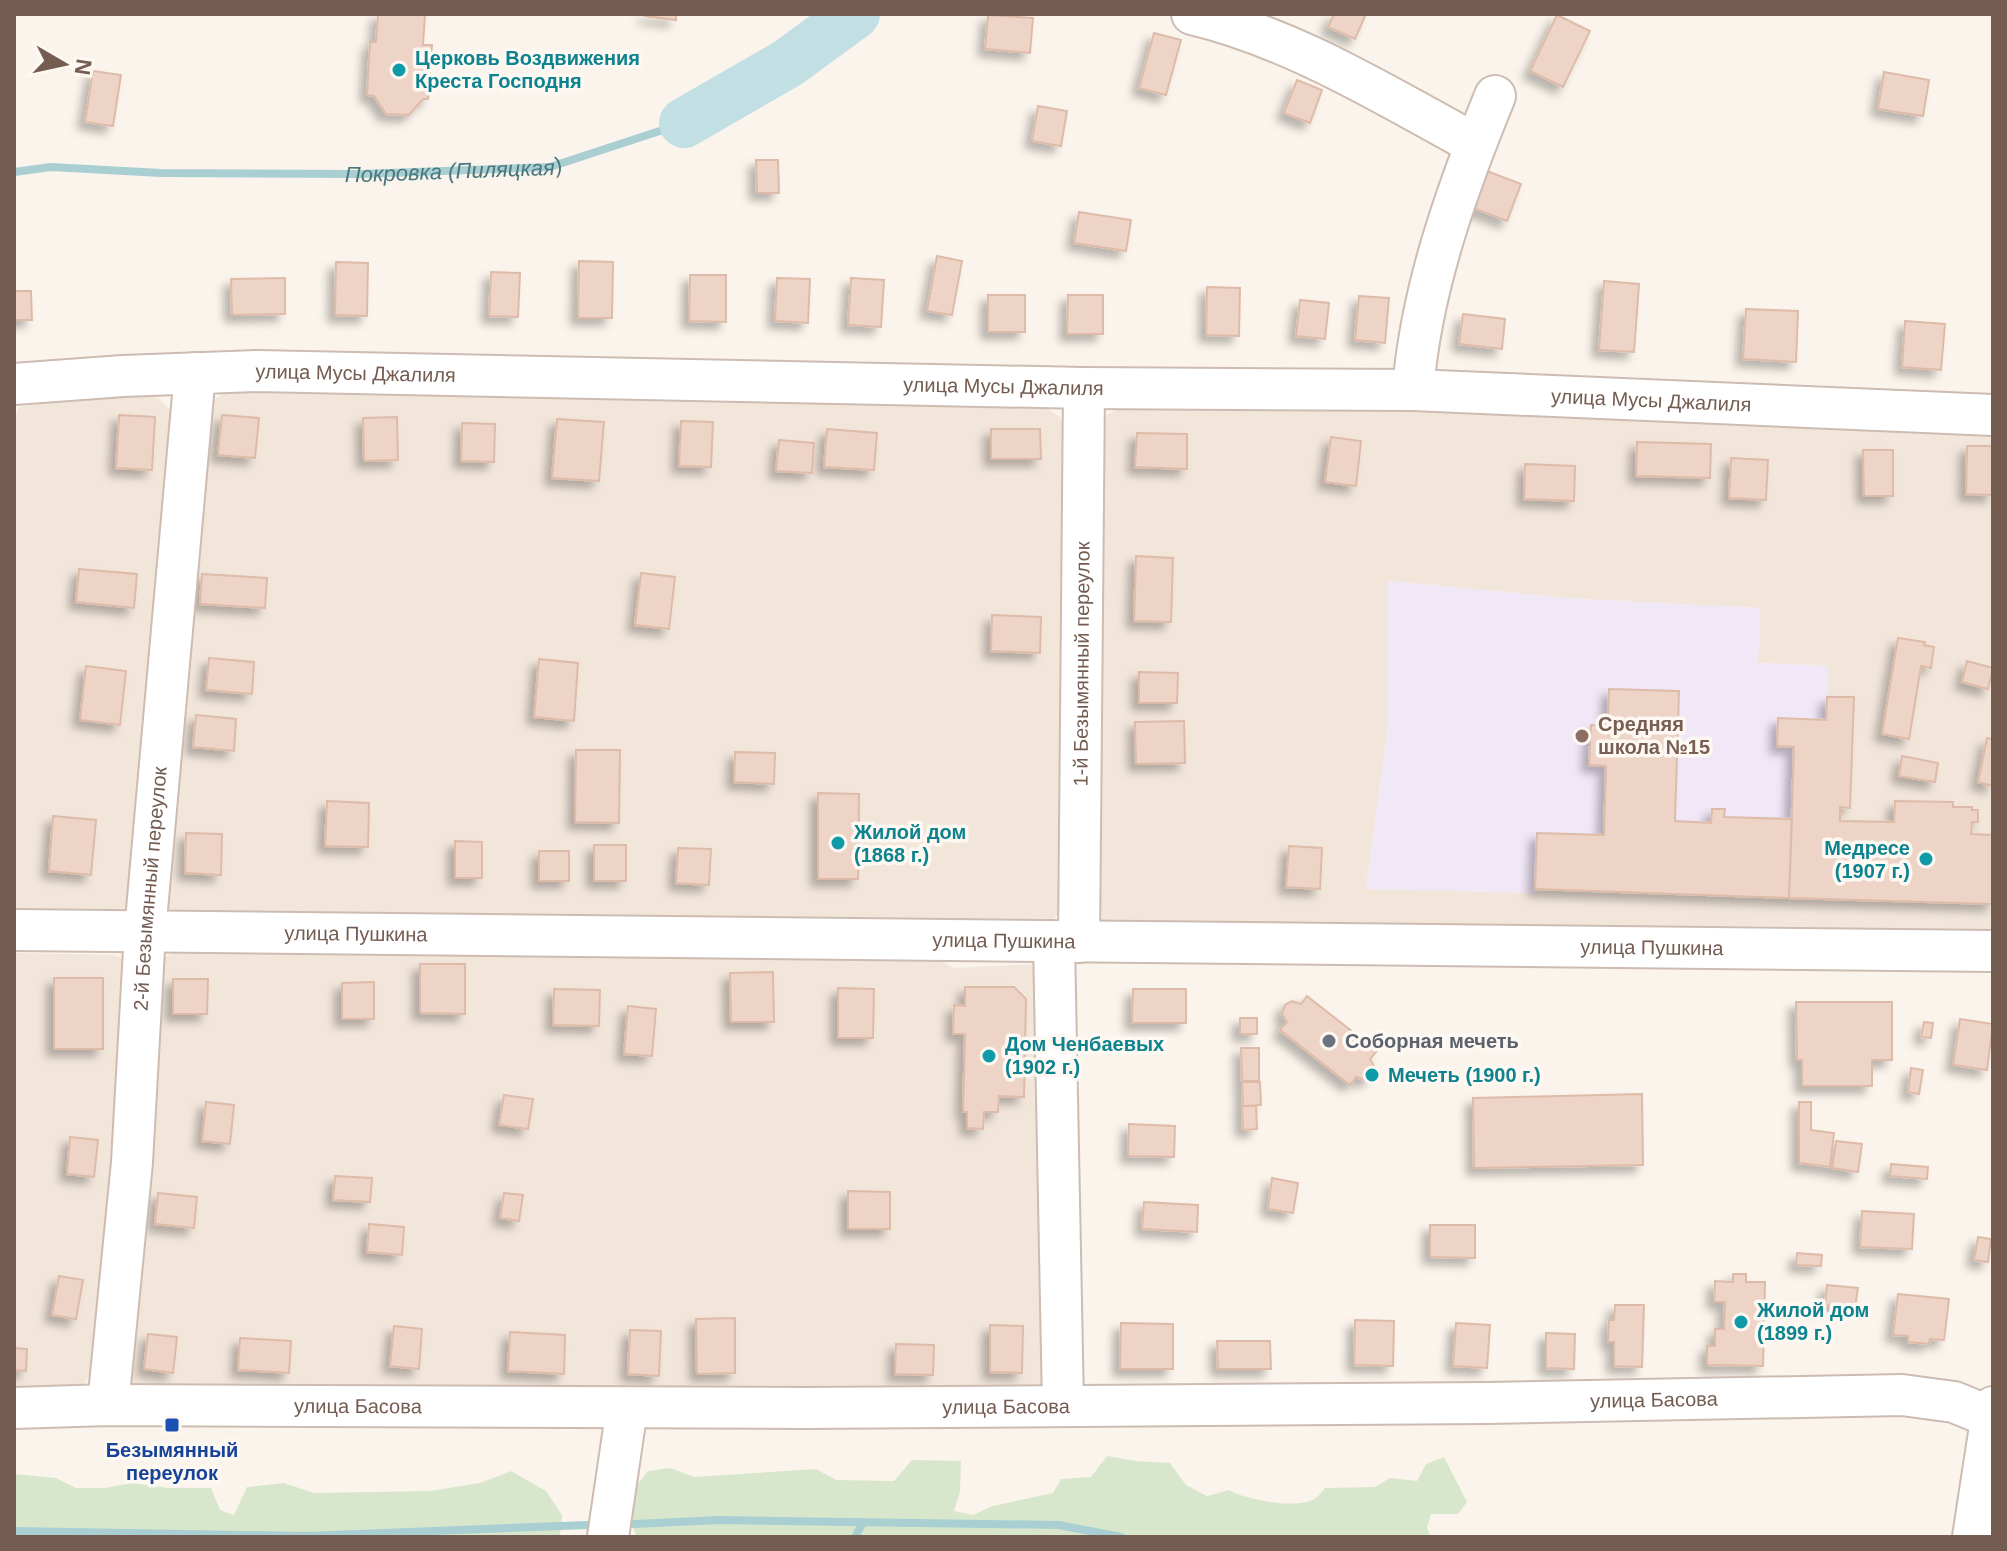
<svg xmlns="http://www.w3.org/2000/svg" width="2007" height="1551" font-family="Arial,sans-serif">
  <style>
    .residential { fill: #f2e6db }
    .education { fill: #f1e8f7 }
    .green { fill: #d8e7cb }
    .lines { fill: none; stroke-linecap: round; stroke-linejoin: round }
    .stream { stroke: #a9cfd3; stroke-width: 8 }
    .river { stroke: #c2dfe3; stroke-width: 50 }
    .building { fill: #edd4c6; stroke: #debba8; stroke-width: 2; filter: url(#shadow) }
    .minor-casing { stroke: #ccbcb2; stroke-width: 44 }
    .minor { stroke: #fff; stroke-width: 40 }
    .culture-dot { fill: #0f9aa8; stroke: #fdf8f2; stroke-width: 3 }
    .education-dot { fill: #8d6e63; stroke: #fdf8f2; stroke-width: 3 }
    .worship-dot { fill: #6b7280; stroke: #fdf8f2; stroke-width: 3 }
    .transit-dot { fill: #1a4fb4; stroke: #fdf8f2; stroke-width: 3 }
    .labels { text-anchor: middle; dominant-baseline: central; stroke-width: 7; stroke-linejoin: round; paint-order: stroke }
    .culture-label { font-size: 20px; font-weight: bold; fill: #0d838f; stroke: #fdf8f2; text-anchor: start }
    .street-label { font-size: 20px; fill: #745c51; stroke: #fdf8f2 }
    .education-label { font-size: 20px; font-weight: bold; fill: #785e54; stroke: #fdf8f2; text-anchor: start }
    .worship-label { font-size: 20px; font-weight: bold; fill: #5b616d; stroke: #fdf8f2; text-anchor: start }
    .transit-label { font-size: 20px; font-weight: bold; fill: #164399; stroke: #fdf8f2 }
    .water-label { font-size: 22px; font-style: italic; fill: #49777d; stroke: #fdf8f2 }
  </style>
  <defs>
    <filter id="shadow"><feDropShadow dx="-7" dy="7" stdDeviation="4" flood-color="#0004"/></filter>
  </defs>
  <rect width="100%" height="100%" fill="#fbf4ec"/>
  <!-- residential -->
  <path class="residential" d="M227,390L1039,403L1060,417L1071,437L1064,907L1047,927L164,917L203,417L214,400Z
    M130,391L158,398L181,420L133,905L120,917H14V421L19,407Z
    M1126,404L1649,415L1993,433V835L1971,834L1972,822H1978V811L1972,810V807H1953V802L1895,801L1894,822L1840,821V807H1850L1854,698L1827,697L1828,666L1758,663L1760,608L1579,599L1388,581V726L1366,889L1534,893L1535,889L1993,904V933L1766,926L1108,924L1091,914L1095,436L1105,416Z
    M173,952L935,957L954,968L1037,964L1044,1395L127,1392L159,961Z
    M14,953L113,955L125,960L131,972L96,1365L80,1391L14,1399Z"/>
  <!-- education -->
  <path class="education" d="M1388,581L1579,599L1760,608L1758,663L1828,666L1826,720L1778,719L1777,746L1794,747L1789,898L1536,889L1535,893L1366,889L1388,726Z"/>
  <!-- green -->
  <path class="green" d="M1107,1456L1136,1461L1170,1463L1186,1485L1207,1496L1229,1490C1246,1500 1299,1510 1316,1498C1320,1495 1322,1491 1325,1488L1375,1487L1390,1478L1417,1481L1426,1464L1444,1457L1467,1502L1458,1514H1431L1427,1528L1431,1537H637C622,1503 625,1500 648,1471L670,1468L694,1477L816,1469L836,1480L894,1481L912,1460L961,1461L960,1492L954,1511L973,1515L993,1506L1053,1493L1061,1479L1091,1477Z
    M511,1471L546,1491L562,1515L560,1536L14,1537V1474L56,1478L76,1488H105L132,1483L169,1488H211L220,1510L234,1515L247,1487L284,1483L314,1493L430,1491L480,1483Z"/>
  <g class="lines">
    <!-- stream -->
    <g class="stream">
      <path id="s1" d="M14,172L51,167L161,173L361,174L550,167L684,123"/>
      <path d="M634,1524L719,1520L1059,1525L1121,1537"/>
      <path d="M14,1531L306,1536L587,1525"/>
      <path d="M855,1537L863,1522"/>
    </g>
    <!-- river -->
    <path class="river" d="M684,123L788,63L855,14"/>
  </g>
  <!-- building -->
  <path class="building" d="M378,14H431H425L423,45H432L428,99H423L409,115L386,114L374,96L367,95L370,42H376Z
    M645,14H676V20L645,16Z
    M1334,14H1366L1355,39L1328,27Z
    M988,15L1033,18L1030,53L985,49Z
    M1557,15L1590,31L1563,87L1530,71Z
    M1154,33L1181,40L1166,95L1139,88Z
    M93,71L121,75L113,126L85,122Z
    M1884,72L1929,80L1923,116L1878,109Z
    M1297,80L1322,90L1310,123L1284,113Z
    M1038,106L1067,111L1061,146L1032,141Z
    M756,160H778L779,193H757Z
    M1487,171L1521,184L1507,221L1473,208Z
    M1079,212L1131,220L1126,251L1074,243Z
    M937,256L962,261L952,315L927,311Z
    M579,261L613,262L612,318H578Z
    M336,262L368,263L367,316L335,315Z
    M491,272L520,273L518,317L489,316Z
    M690,275H726V322L689,321Z
    M285,278V314L232,315L231,279Z
    M777,278L810,279L808,323L775,321Z
    M851,278L884,280L881,327L848,325Z
    M1604,281L1639,284L1634,352L1599,350Z
    M1207,287L1240,288L1239,336L1206,335Z
    M14,291H31L32,320H14Z
    M988,295H1025V332H988Z
    M1068,295H1103V334H1067Z
    M1359,296L1389,298L1385,343L1355,340Z
    M1300,300L1329,303L1325,339L1296,336Z
    M1746,309L1798,311L1796,362L1743,359Z
    M1463,314L1505,319L1502,349L1459,344Z
    M1905,321L1945,324L1941,370L1902,367Z
    M119,415L155,417L152,470L116,468Z
    M222,415L259,418L255,458L218,455Z
    M397,417L398,460L364,461L363,418Z
    M557,419L604,422L599,481L552,478Z
    M681,421L713,422L711,467L679,466Z
    M462,423L495,424L494,462L461,461Z
    M827,429L877,433L874,470L824,467Z
    M991,429H1040L1041,459H991Z
    M1137,433L1187,434V469L1135,467Z
    M1331,437L1361,441L1356,486L1325,482Z
    M779,440L814,443L812,473L776,471Z
    M1637,442L1711,444L1710,478L1636,476Z
    M1967,446H1993V495L1966,494Z
    M1863,450H1893V496H1864Z
    M1731,458L1768,460L1766,500L1729,498Z
    M1525,464L1575,466L1574,501L1524,499Z
    M1136,556L1173,558L1171,622L1134,621Z
    M79,569L137,574L134,608L76,602Z
    M641,573L675,577L669,629L635,625Z
    M202,574L267,578L265,608L200,604Z
    M992,615L1041,617L1040,653L991,651Z
    M1898,638L1925,642L1924,645L1934,647L1931,668L1921,666L1909,739L1882,734Z
    M209,658L254,662L252,694L206,690Z
    M539,659L578,663L574,721L534,717Z
    M1967,661L1993,668L1988,689L1962,682Z
    M86,666L126,671L120,725L80,720Z
    M1139,672L1178,673L1177,703H1139Z
    M1609,689L1679,691L1675,821L1711,823L1712,809H1725L1724,817L1792,819L1789,898L1535,889L1537,833L1604,835L1606,766L1589,765L1591,725L1608,726Z
    M1827,697H1854L1850,808L1840,807V821L1894,822L1895,801L1953,802V807H1972V810H1978V822H1972L1971,834L1993,835V904L1789,898L1794,747L1777,746L1778,718L1826,720Z
    M196,715L236,719L234,751L193,747Z
    M1184,721L1185,763L1136,764L1135,722Z
    M1987,738L1993,739V786L1978,782Z
    M576,750H620L619,823L575,822Z
    M735,752L775,753L774,784L734,782Z
    M1902,756L1938,763L1935,782L1899,776Z
    M818,793L859,794L858,879H818Z
    M327,801L369,803L368,847L325,846Z
    M53,816L96,820L91,875L49,871Z
    M186,833L222,834L221,875L185,873Z
    M455,841L482,842V878H455Z
    M594,845H626V881H594Z
    M1289,846L1322,848L1320,889L1286,887Z
    M678,848L711,849L709,885L676,883Z
    M539,851H569V881H539Z
    M420,964H465V1014L420,1013Z
    M773,972L774,1022H731L730,973Z
    M54,978H103V1049H54Z
    M173,979H208L207,1014H173Z
    M374,982V1019H342V983Z
    M965,987H1014L1026,999L1024,1097L999,1096L998,1112H984L983,1129L967,1128V1112H963L965,1034H953L954,1005L965,1006Z
    M838,988L874,989L873,1038H838Z
    M554,989L600,990L599,1026L553,1025Z
    M1133,989H1186V1023H1132Z
    M1307,996L1377,1051L1370,1059L1375,1068L1370,1078L1364,1080L1356,1077L1350,1085L1280,1030L1287,1022L1282,1014L1285,1005L1292,1001L1301,1004Z
    M1796,1002H1892V1060H1872V1086H1802V1060H1797Z
    M628,1006L656,1009L652,1056L624,1054Z
    M1240,1018H1257V1034H1240Z
    M1960,1019L1993,1024L1987,1070L1953,1065Z
    M1924,1022L1933,1023L1931,1038L1921,1037Z
    M1241,1048H1259V1081H1242Z
    M1911,1068L1923,1070L1919,1094L1908,1092Z
    M1242,1082H1260L1261,1105L1243,1106Z
    M1642,1094L1643,1165L1474,1168L1473,1098Z
    M504,1095L533,1099L528,1129L499,1125Z
    M206,1102L234,1105L230,1144L202,1141Z
    M1799,1102H1811V1130L1834,1133L1830,1167L1799,1163Z
    M1242,1106H1256L1257,1129L1243,1130Z
    M1129,1124L1175,1126L1174,1157L1128,1156Z
    M70,1137L98,1140L94,1177L67,1174Z
    M1836,1141L1862,1144L1858,1172L1832,1168Z
    M1891,1164L1928,1167L1927,1179L1890,1176Z
    M335,1176L372,1178L370,1202L333,1200Z
    M1272,1178L1298,1183L1293,1213L1268,1209Z
    M848,1191L890,1192V1229H848Z
    M158,1193L197,1197L194,1228L155,1224Z
    M504,1193L523,1195L519,1221L500,1218Z
    M1144,1202L1198,1205L1197,1232L1142,1229Z
    M1862,1211L1914,1214L1912,1249L1860,1247Z
    M369,1224L404,1227L402,1255L367,1252Z
    M1430,1225H1475V1258L1430,1257Z
    M1978,1237L1991,1239L1988,1262L1974,1260Z
    M1797,1253L1822,1255L1821,1266L1796,1265Z
    M1733,1274H1746V1282H1765L1763,1366L1707,1365V1346H1715V1329H1724L1725,1302H1714L1715,1281L1733,1282Z
    M59,1276L83,1280L76,1319L52,1315Z
    M1827,1285L1858,1288L1855,1308L1825,1305Z
    M1898,1294L1949,1299L1944,1340L1930,1339L1929,1344L1908,1342V1336L1893,1335Z
    M1615,1305H1644L1642,1367L1614,1366V1342H1608L1609,1320H1614Z
    M735,1318V1373L697,1374L696,1319Z
    M1355,1320L1394,1321L1393,1366L1354,1365Z
    M1121,1323L1173,1324V1369H1120Z
    M1456,1323L1490,1325L1487,1368L1453,1366Z
    M990,1325L1023,1326L1022,1373L990,1372Z
    M394,1326L422,1329L419,1369L390,1366Z
    M630,1330L661,1331L659,1376L628,1374Z
    M510,1332L565,1335L564,1374L508,1371Z
    M1546,1333L1575,1334L1574,1369L1546,1368Z
    M148,1334L177,1337L173,1373L144,1369Z
    M240,1338L291,1341L289,1373L238,1370Z
    M1217,1341H1270L1271,1369H1218Z
    M896,1344L934,1345L933,1375L895,1374Z
    M14,1348L27,1349L26,1371L14,1370Z"/>
  <g class="lines">
    <defs>
      <g id="minor">
        <path d="M1192,14C1293,38 1385,95 1475,144"/>
        <path id="s2" d="M14,384L123,376L257,371L1084,388L1413,390L1993,415"/>
        <path d="M1413,390C1421,289 1457,189 1495,96"/>
        <path id="s3" d="M14,930L1993,951"/>
        <path d="M1054,942L1063,1406"/>
        <path id="s4" d="M1079,942L1084,388"/>
        <path id="s5" d="M108,1405L132,1162L145,932L195,373"/>
        <path id="s6" d="M14,1408L108,1405L804,1408L1488,1403L1902,1395L1954,1402L1993,1418"/>
        <path d="M608,1537L627,1408"/>
        <path d="M1973,1537L1993,1407"/>
      </g>
    </defs>
    <!-- minor casing -->
    <use href="#minor" class="minor-casing"/>
    <!-- minor -->
    <use href="#minor" class="minor"/>
  </g>
  <!-- markers -->
  <g class="culture-dot">
    <circle cx="399" cy="70" r="8"/>
    <circle cx="838" cy="843" r="8"/>
    <circle cx="1926" cy="859" r="8"/>
    <circle cx="989" cy="1056" r="8"/>
    <circle cx="1372" cy="1075" r="8"/>
    <circle cx="1741" cy="1322" r="8"/>
  </g>
  <circle class="education-dot" cx="1582" cy="736" r="8"/>
  <circle class="worship-dot" cx="1329" cy="1041" r="8"/>
  <rect class="transit-dot" x="164" y="1417" width="16" height="16" rx="4"/>
  <g class="labels">
    <!-- culture labels -->
    <g class="culture-label">
      <text x="415" y="58">Церковь Воздвижения<tspan x="415" dy="23">Креста Господня</tspan></text>
      <text x="854" y="832">Жилой дом<tspan x="854" dy="23">(1868 г.)</tspan></text>
      <text x="1910" y="848" text-anchor="end">Медресе<tspan x="1910" dy="23">(1907 г.)</tspan></text>
      <text x="1005" y="1044">Дом Ченбаевых<tspan x="1005" dy="23">(1902 г.)</tspan></text>
      <text x="1388" y="1075">Мечеть (1900 г.)</text>
      <text x="1757" y="1310">Жилой дом<tspan x="1757" dy="23">(1899 г.)</tspan></text>
    </g>
    <!-- street labels -->
    <g class="street-label">
      <text stroke="none"><textPath href="#s2" startOffset="342">улица Мусы Джалиля</textPath></text>
      <text stroke="none"><textPath href="#s2" startOffset="990">улица Мусы Джалиля</textPath></text>
      <text stroke="none"><textPath href="#s2" startOffset="1638">улица Мусы Джалиля</textPath></text>
      <text stroke="none"><textPath href="#s4" startOffset="278">1-й Безымянный переулок</textPath></text>
      <text stroke="none"><textPath href="#s5" startOffset="518">2-й Безымянный переулок</textPath></text>
      <text stroke="none"><textPath href="#s3" startOffset="342">улица Пушкина</textPath></text>
      <text stroke="none"><textPath href="#s3" startOffset="990">улица Пушкина</textPath></text>
      <text stroke="none"><textPath href="#s3" startOffset="1638">улица Пушкина</textPath></text>
      <text stroke="none"><textPath href="#s6" startOffset="1640">улица Басова</textPath></text>
      <text stroke="none"><textPath href="#s6" startOffset="344">улица Басова</textPath></text>
      <text stroke="none"><textPath href="#s6" startOffset="992">улица Басова</textPath></text>
    </g>
    <!-- education labels -->
    <g class="education-label">
      <text x="1598" y="724">Средняя<tspan x="1598" dy="23">школа №15</tspan></text>
    </g>
    <!-- worship labels -->
    <g class="worship-label">
      <text x="1345" y="1041">Соборная мечеть</text>
    </g>
    <!-- transit labels -->
    <g class="transit-label">
      <text x="172" y="1450">Безымянный<tspan x="172" dy="23">переулок</tspan></text>
    </g>
    <!-- water labels -->
    <g class="water-label">
      <text stroke="none"><textPath href="#s1" startOffset="440">Покровка (Пиляцкая)</textPath></text>
    </g>
  </g>
  <!-- border -->
  <rect width="2007" height="1551" fill="none" stroke="#745c51" stroke-width="32"/>
  <!-- north arrow -->
  <g transform="translate(64 64) rotate(99)" stroke="#fdf8f2" stroke-width="6" paint-order="stroke">
  <path d="M0-6L14 30L0 20L-14 30Z" fill="#745c51"/>
  <text y="-12" font-size="22" font-weight="bold" text-anchor="middle" fill="#745c51">N</text>
  </g>
</svg>
